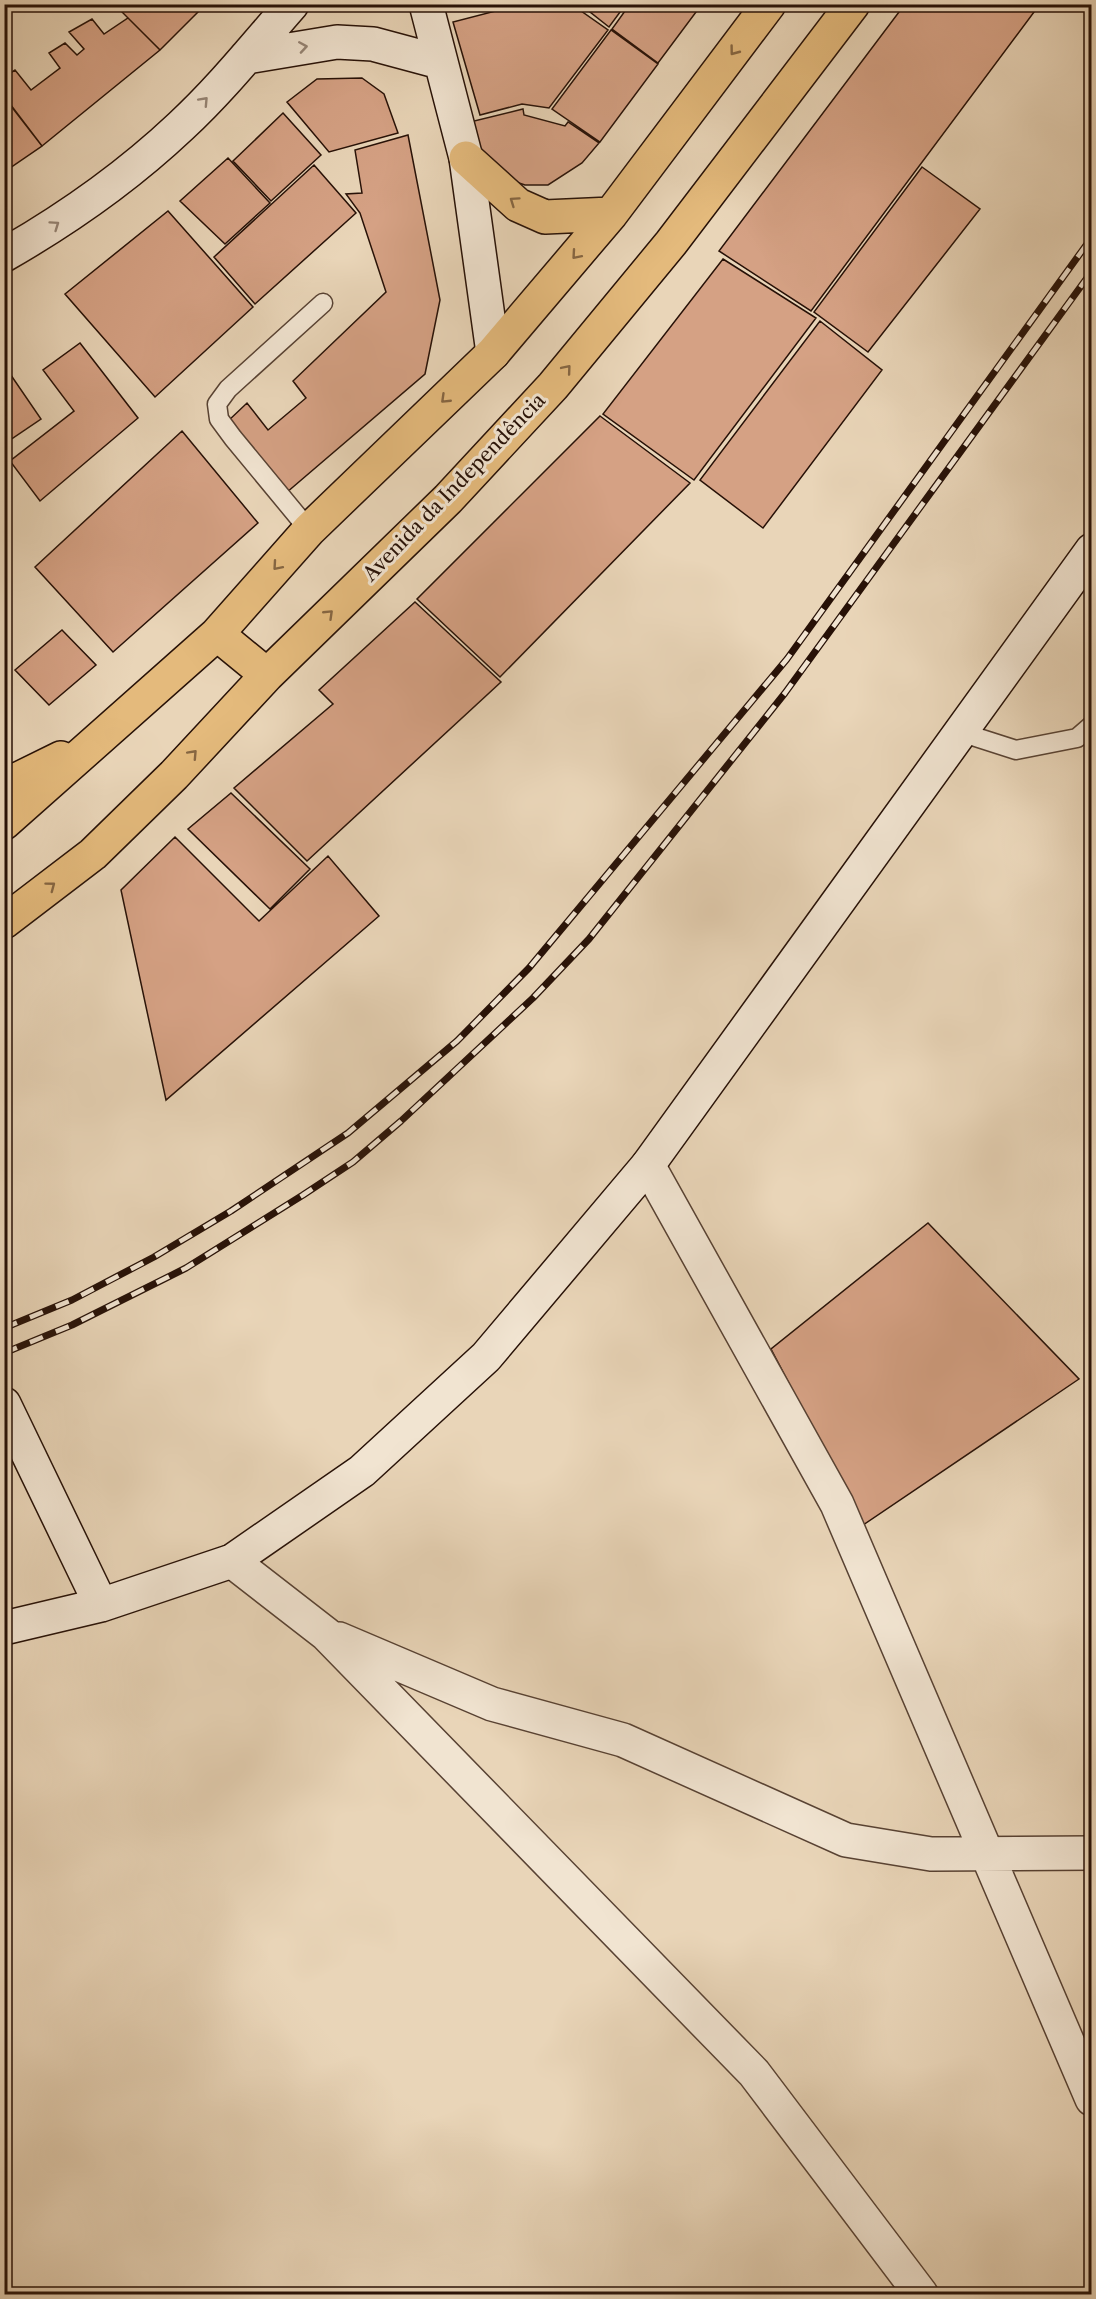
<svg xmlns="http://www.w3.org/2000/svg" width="1096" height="2299" font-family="'Libre Caslon Text',serif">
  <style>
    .building { fill: #d5a184; stroke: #271107; stroke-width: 1.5 }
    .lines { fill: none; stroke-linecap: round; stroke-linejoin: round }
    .lane-casing { stroke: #584233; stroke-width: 21 }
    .street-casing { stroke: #584233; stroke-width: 36 }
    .secondary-casing { stroke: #271107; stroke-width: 36 }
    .primary-casing { stroke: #271107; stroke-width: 36 }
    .lane { stroke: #f1e4d1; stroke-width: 18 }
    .street { stroke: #f1e4d1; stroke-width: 33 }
    .secondary { stroke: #f1e4d1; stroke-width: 33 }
    .primary { stroke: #e4ba7c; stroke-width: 33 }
    .rail-casing { stroke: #271107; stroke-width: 7 }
    .rail { stroke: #f1e4d1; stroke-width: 4.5; stroke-dasharray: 14; stroke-linecap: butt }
    .oneway { stroke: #968576 }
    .oneway2 { stroke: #866642 }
    .labels { text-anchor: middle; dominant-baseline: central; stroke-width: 6; stroke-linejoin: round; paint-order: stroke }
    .street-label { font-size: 20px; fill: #271107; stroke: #f1e4d1 }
  </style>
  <rect width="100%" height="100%" fill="#e9d5b8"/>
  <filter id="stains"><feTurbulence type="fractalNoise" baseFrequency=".00333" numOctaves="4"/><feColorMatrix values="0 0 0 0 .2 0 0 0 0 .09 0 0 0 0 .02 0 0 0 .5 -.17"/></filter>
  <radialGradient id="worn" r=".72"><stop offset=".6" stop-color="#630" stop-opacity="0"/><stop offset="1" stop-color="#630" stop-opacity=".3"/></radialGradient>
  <!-- building -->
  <path class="building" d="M121,4H206L160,50L118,8Z
    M523,4H571L608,30L549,108L522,104L480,115L453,22Z
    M588,4H626L609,27L585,8Z
    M630,4H702L658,63L612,29Z
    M905,4H1040L811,311L719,251Z
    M128,18L160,50L42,146L4,96V77L15,70L31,90L60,68L49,53L65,43L77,55L84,49L69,32L92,19L104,34Z
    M611,30L658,64L600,142L552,109Z
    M362,78L384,94L398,133L329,152L287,102L317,79Z
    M4,97L42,146L4,172Z
    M523,109L524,115L565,126L568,122L599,143L582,163L548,185H525L504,178L481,154L470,122Z
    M283,113L321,155L271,201L233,161Z
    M408,135L440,300L425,374L286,493L227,422L247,403L268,430L306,398L293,381L386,292L360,213L346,194L362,193L355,150Z
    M228,158L270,203L225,244L180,201Z
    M314,165L356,213L255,304L214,257Z
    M922,167L980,209L868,352L814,312Z
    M168,211L253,307L155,397L65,294Z
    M723,259L816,318L694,480L603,414Z
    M820,321L882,370L763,528L700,480Z
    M80,343L138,418L40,501L10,461L74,411L43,370Z
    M4,365L41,419L4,444Z
    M600,416L690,483L500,677L417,599Z
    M182,431L258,523L113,652L35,567Z
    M415,602L501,682L307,861L234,788L333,704L319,690Z
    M62,630L96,665L49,705L15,670Z
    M231,793L310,869L270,909L188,829Z
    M175,837L259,921L328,856L379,916L166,1100L121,890Z
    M928,1223L1079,1379L863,1525L771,1349Z"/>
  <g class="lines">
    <defs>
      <path id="lane" d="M309,530L233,438L219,419L217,404L228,389L323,303
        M960,732L1016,750L1077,738L1092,725"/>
      <path id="street" d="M648,1165L837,1504L1092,2099
        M232,1561L326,1634L754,2073L921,2294
        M339,1639L492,1704L623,1740L846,1840L931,1854L1092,1853"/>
      <path id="secondary" d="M426,4L466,158L493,353
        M246,57L337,42L373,44L440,62
        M4,255C67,219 128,176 181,126C221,89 256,45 292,4
        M4,1404L101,1605
        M4,1628L101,1605L232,1561L362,1471L486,1357L648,1165L1092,550"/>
      <path id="primary" d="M466,158L518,205L545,217L611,214
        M217,634L267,675
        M4,786L61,758
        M4,823L217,634L309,530L493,353L611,214L769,4
        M4,922L93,854L174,775L267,675L448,499L553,386L671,243L853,4"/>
    </defs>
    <!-- lane casing -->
    <use href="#lane" class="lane-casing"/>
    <!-- street casing -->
    <use href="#street" class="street-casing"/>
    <!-- secondary casing -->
    <use href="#secondary" class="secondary-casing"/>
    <!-- primary casing -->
    <use href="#primary" class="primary-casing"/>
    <!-- lane -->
    <use href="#lane" class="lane"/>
    <!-- street -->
    <use href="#street" class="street"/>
    <!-- secondary -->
    <use href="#secondary" class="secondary"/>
    <!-- primary -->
    <use href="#primary" class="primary"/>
    <defs>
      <path id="rail" d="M4,1328L72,1300L154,1257L231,1211L348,1133L457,1041L529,968L787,659L1092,237
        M4,1353L72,1325L186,1268L303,1195L353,1162L401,1121L533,998L589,939L785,693L1092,271"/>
    </defs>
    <!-- rail casing -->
    <use href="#rail" class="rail-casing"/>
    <!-- rail -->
    <use href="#rail" class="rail"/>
  </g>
  <!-- one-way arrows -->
  <defs><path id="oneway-chevron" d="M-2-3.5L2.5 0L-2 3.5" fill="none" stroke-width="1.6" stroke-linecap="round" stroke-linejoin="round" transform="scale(1.5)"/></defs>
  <g class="oneway">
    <use href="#oneway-chevron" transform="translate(303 47) rotate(-9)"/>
    <use href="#oneway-chevron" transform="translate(204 101) rotate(-47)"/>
    <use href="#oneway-chevron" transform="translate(55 225) rotate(-35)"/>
  </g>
  <g class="oneway2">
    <use href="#oneway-chevron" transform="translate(734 51) rotate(127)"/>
    <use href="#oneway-chevron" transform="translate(514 201) rotate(-145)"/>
    <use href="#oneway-chevron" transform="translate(576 255) rotate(131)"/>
    <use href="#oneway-chevron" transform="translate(567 369) rotate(-50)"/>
    <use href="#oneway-chevron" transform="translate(445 399) rotate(136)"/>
    <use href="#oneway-chevron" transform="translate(277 566) rotate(131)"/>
    <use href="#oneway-chevron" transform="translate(329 614) rotate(-44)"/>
    <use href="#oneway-chevron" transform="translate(193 754) rotate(-47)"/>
    <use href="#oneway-chevron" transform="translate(51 886) rotate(-37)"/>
  </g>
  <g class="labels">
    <!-- street labels -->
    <g class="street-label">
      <text transform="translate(454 487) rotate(-46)">Avenida da Independência</text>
    </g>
  </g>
  <!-- margin -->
  <rect width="1096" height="2299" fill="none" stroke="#e9d5b8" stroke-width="24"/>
  <rect x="6" y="6" width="1084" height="2287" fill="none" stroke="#271107" stroke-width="3"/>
  <rect x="12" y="12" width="1072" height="2275" fill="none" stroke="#271107" stroke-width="1.5"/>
  <rect width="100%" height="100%" filter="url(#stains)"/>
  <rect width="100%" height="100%" fill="url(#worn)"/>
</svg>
